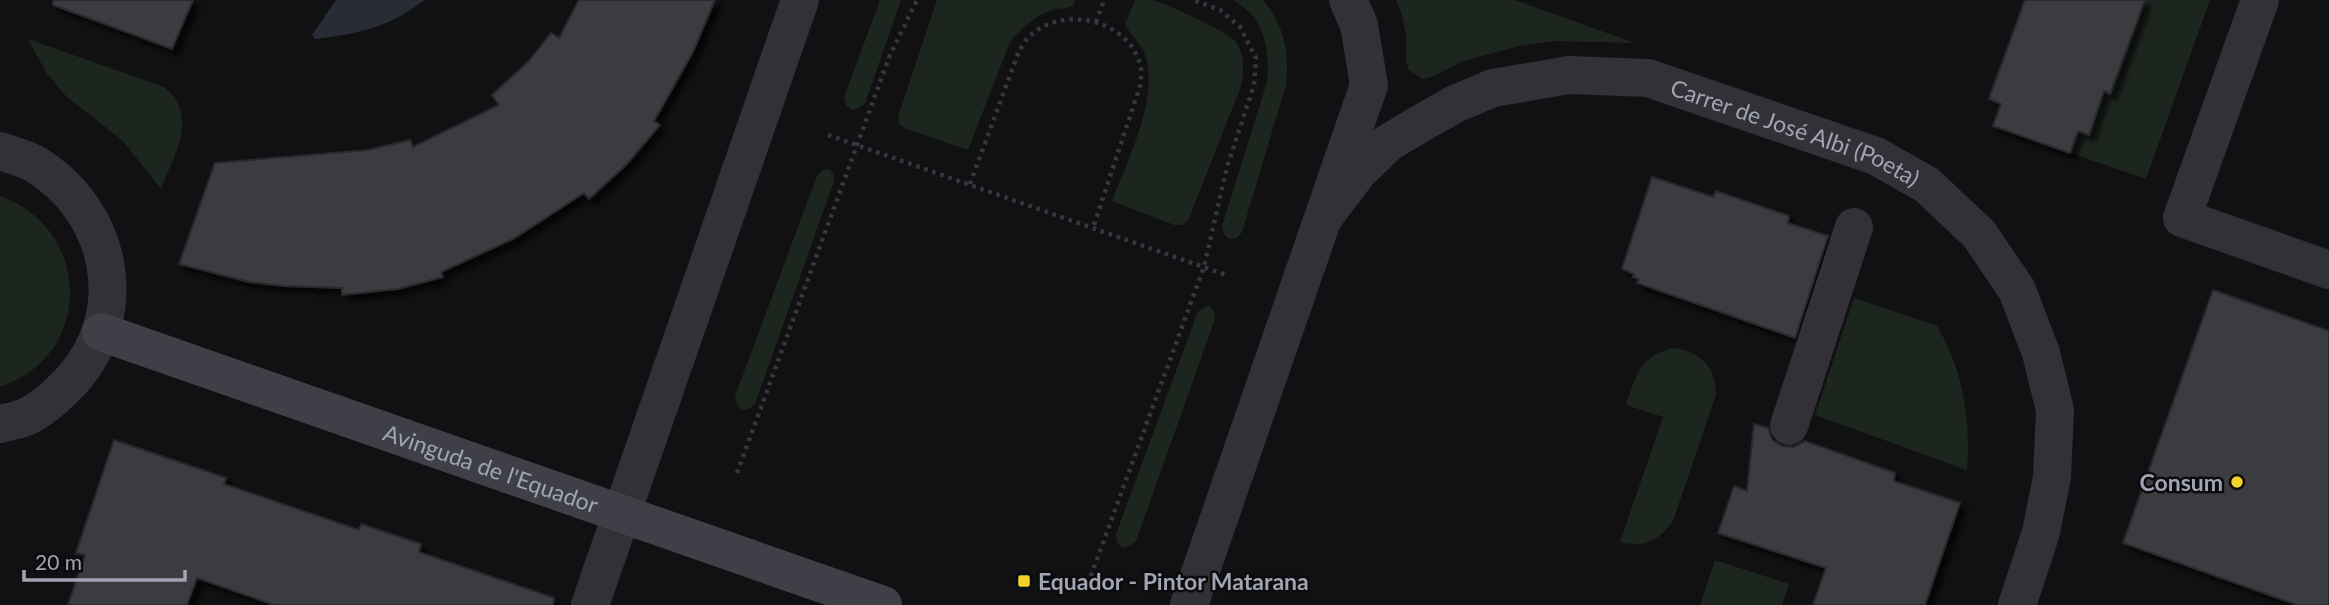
<svg xmlns="http://www.w3.org/2000/svg" width="2329" height="605" font-family="Lato,sans-serif">
  <style>
    .green { fill: #1d251f }
    .water { fill: #272c35 }
    .building { fill: #3a3a3f; stroke: #2b2a2e; stroke-width: 2; filter: url(#shadow) }
    .lines { fill: none; stroke-linecap: round; stroke-linejoin: round }
    .path { stroke: #37383e; stroke-width: 4.5; stroke-dasharray: 3.5 5; stroke-linecap: butt }
    .street { stroke: #313137; stroke-width: 38 }
    .secondary { stroke: #3f4047; stroke-width: 38 }
    .poi-dot { fill: #f4d227; stroke: #0c0b0d; stroke-width: 2.5 }
    .labels { text-anchor: middle; dominant-baseline: central; stroke-width: 5; stroke-linejoin: round; paint-order: stroke }
    .street-label { font-size: 23px; fill: #a1a4b3; stroke: #0c0b0d }
    .poi-label { font-size: 23px; font-weight: bold; fill: #a1a4b3; stroke: #0c0b0d; text-anchor: end }
  </style>
  <defs>
    <filter id="shadow"><feDropShadow dx="6" dy="6" stdDeviation="2" flood-color="#0009"/></filter>
  </defs>
  <rect width="100%" height="100%" fill="#111012"/>
  <!-- green -->
  <path class="green" d="M880,0H901L865,104L859,108L852,110L846,105L844,97Z
    M937,0H1075L1073,6C1067,8 1062,8 1056,9C1036,14 1023,27 1010,42L968,150L906,129L899,124L898,117Z
    M1135,0C1140,0 1147,0 1152,0C1165,3 1228,32 1235,41C1246,56 1244,73 1240,89L1188,221L1182,225H1174L1112,201C1127,162 1160,96 1145,55C1141,43 1130,35 1125,24Z
    M1233,0H1263C1284,25 1290,53 1286,85L1242,232L1237,238L1229,239L1224,234L1222,226L1267,82C1270,48 1265,18 1233,0Z
    M1396,0H1515L1635,43L1554,41L1520,46L1463,61L1432,77L1423,79L1409,70L1406,62V36L1402,15Z
    M2137,0H2210L2146,179L2070,153L2078,131L2089,134Z
    M28,39L164,87C200,116 174,155 161,189L123,141L66,96L47,74Z
    M829,169L834,174V181L755,404L749,409L743,410L737,405L735,396L817,176L822,170Z
    M0,196C93,229 94,356 0,387Z
    M1854,298L1937,326C1963,370 1971,419 1967,470L1815,415Z
    M1209,306L1214,311L1215,319L1136,541L1130,546L1123,548L1117,542L1116,534L1197,314L1203,308Z
    M1675,348C1702,353 1716,367 1716,395L1673,521C1660,541 1643,548 1620,542L1663,417L1626,405C1636,375 1641,354 1675,348Z
    M1715,560L1789,584L1782,605H1700Z"/>
  <!-- water -->
  <path class="water" d="M336,0H424C389,28 357,34 315,39L312,35Z"/>
  <!-- building -->
  <path class="building" d="M53,0H193L172,49L53,5Z
    M579,0H715L693,52L654,121L660,125L626,165L589,199L584,193L513,239L441,272L443,277L398,289L342,295V288L284,286L249,282L179,264L215,163L368,150L410,140L413,147L499,105L492,95L529,61L551,33L559,38Z
    M2025,0H2145L2110,94L2104,91L2089,135L2078,131L2070,153L1993,126L2001,104L1989,99Z
    M1652,177L1713,197L1716,191L1789,216L1788,223L1828,236L1795,338L1637,283L1639,279L1633,277L1634,274L1622,269Z
    M2213,290L2329,331V605H2297L2123,543Z
    M1754,424L1768,428L1772,440L1782,446L1794,447L1805,441L1895,473L1894,481L1960,503L1925,605H1813L1826,568L1718,533L1734,486L1747,491Z
    M114,440L226,478L224,484L359,530L361,524L421,544L419,552L554,598L553,605H274L197,578L187,605H68L85,555L76,553Z"/>
  <g class="lines">
    <!-- path -->
    <path class="path" d="M1096,22L1104,0
      M828,135L1229,276
      M970,184L1019,51C1023,46 1026,38 1032,34C1066,5 1128,21 1140,64C1142,71 1141,79 1140,86L1093,228
      M737,473L890,55L917,0
      M1085,592L1204,267L1227,167L1254,85L1256,58L1240,27L1220,10L1194,0"/>
    <!-- street -->
    <g class="street">
      <path d="M2260,0L2182,218L2329,270"/>
      <path d="M0,151C11,155 25,158 35,164C112,211 133,312 72,380C59,394 43,409 26,417C18,420 8,422 0,424"/>
      <path id="s1" d="M1324,217L1358,172L1388,143L1418,125L1455,104L1493,88L1569,75L1648,78L1876,156L1927,185L1979,234L2017,290L2041,353L2055,410L2052,477L2041,532L2017,605"/>
      <path d="M1789,426L1854,227"/>
      <path d="M590,605L800,0"/>
      <path d="M1189,605L1369,85L1359,25L1348,0"/>
    </g>
    <!-- secondary -->
    <path class="secondary" id="s2" d="M101,332L883,605"/>
  </g>
  <!-- markers -->
  <g class="poi-dot">
    <circle cx="2237" cy="482" r="7"/>
    <rect x="1017" y="574" width="14" height="14" rx="3.5"/>
  </g>
  <g class="labels">
    <!-- street labels -->
    <g class="street-label">
      <text stroke="none"><textPath href="#s1" startOffset="530">Carrer de José Albi (Poeta)</textPath></text>
      <text stroke="none"><textPath href="#s2" startOffset="413">Avinguda de l'Equador</textPath></text>
    </g>
    <!-- poi labels -->
    <g class="poi-label">
      <text x="2223" y="482">Consum</text>
      <text x="1038" y="581" text-anchor="start">Equador - Pintor Matarana</text>
    </g>
  </g>
  <!-- scale -->
  <path d="M24 570v10h161v-10" fill="none" stroke="#a1a4b3" stroke-width="3.5"/>
  <text x="35" y="570" font-size="21" fill="#a1a4b3" stroke="#0c0b0d" stroke-width="5" paint-order="stroke">20 m</text>
</svg>
